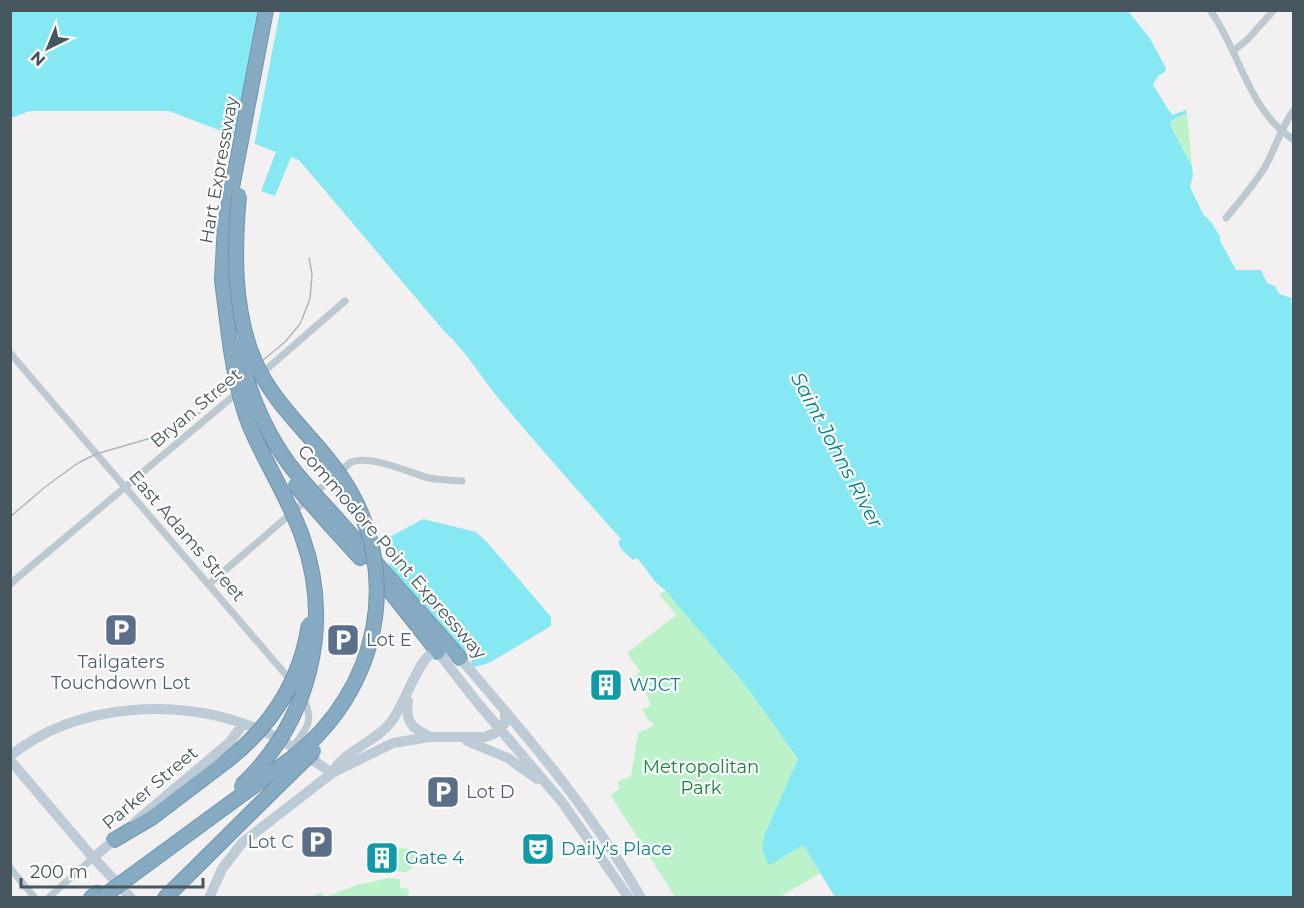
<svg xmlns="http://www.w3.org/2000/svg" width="1304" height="908" font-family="Montserrat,sans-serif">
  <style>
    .green { fill: #bcf2ca }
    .water { fill: #86e8f2 }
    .pier { fill: #f2f0f0 }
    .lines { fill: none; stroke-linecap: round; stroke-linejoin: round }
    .highway-casing { stroke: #7095ad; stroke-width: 16 }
    .street { stroke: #bcc9d0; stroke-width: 7 }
    .secondary { stroke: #bccbd5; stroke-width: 10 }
    .highway { stroke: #85aac1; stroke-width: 14 }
    .rail { stroke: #b1b6ba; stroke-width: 1.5 }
    .highway-bridge-casing { stroke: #7095ad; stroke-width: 16; stroke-linecap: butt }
    .highway-bridge { stroke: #85aac1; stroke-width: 14 }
    .labels { text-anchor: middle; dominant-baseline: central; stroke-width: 4.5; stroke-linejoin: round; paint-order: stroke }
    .street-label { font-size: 18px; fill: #46565f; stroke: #fff }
    .service-label { font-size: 18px; fill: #4e5e75; stroke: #fff; text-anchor: start }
    .culture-label { font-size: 18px; fill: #0d838f; stroke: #fff; text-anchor: start }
    .park-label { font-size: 18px; fill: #11863d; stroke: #fff }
    .water-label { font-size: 20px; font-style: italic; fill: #06808c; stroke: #fff }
  </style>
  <rect width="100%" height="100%" fill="#f2f0f0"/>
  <!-- green -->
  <path class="green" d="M1187,113L1192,167L1170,123L1172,120Z
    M666,591L746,686L798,759L765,833L772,864L803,845L820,873L780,897H675L613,799L611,794L620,789L617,782L631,776L638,733L655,725L649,721L642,709L651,706L647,695L635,676L640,671L627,653L676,615L659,594Z
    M391 860a12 12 0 1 1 24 0a12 12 0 1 1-24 0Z
    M389,878L400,879V888L409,889L408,897H310L322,892L325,897L357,885Z"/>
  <!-- water -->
  <path class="water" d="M11,11H1128L1149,37L1166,68L1165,72L1158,76L1153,85L1172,115L1186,110L1187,113L1172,120L1170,124L1192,167L1193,175L1190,187L1203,214L1211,222L1221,238L1219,239L1236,270H1261L1267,283L1275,286L1279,294L1292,298L1291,302L1293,306V897H835L803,845L772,864H768L762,849L765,833L798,759L746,686L665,590C653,582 647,569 637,558L633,560L621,549L618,542L621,539C580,493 539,447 499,399C481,377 466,351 444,331L299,160L291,157L275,196L261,191L276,152L169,111H30L11,118Z
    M423,519L476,532L487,542L551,617V626L489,663L474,667L471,663L473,658L468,651H462L387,568L390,564L386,543L388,538Z"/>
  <!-- pier -->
  <path class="pier" d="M262,11H280L254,146L236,140Z"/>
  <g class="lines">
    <defs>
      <path id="highway" d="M229,336L222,280L225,224L266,10
        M338,520L460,658
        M331,526L360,558
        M389,590L438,652
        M114,840L153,817L228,760
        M91,898L97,893
        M165,898L277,787"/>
    </defs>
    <!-- highway casing -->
    <use href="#highway" class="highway-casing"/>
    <!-- street -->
    <path class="street" d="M1210,10C1240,51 1248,111 1294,140
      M1233,51L1247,40L1274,10
      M1226,218C1240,201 1255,184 1266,165C1276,147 1281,127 1294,110
      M10,353L292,682
      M261,374L345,301
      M10,584L238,392
      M209,584L351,462C373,455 407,472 429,478C440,480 451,480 462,481
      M293,747C308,727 315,720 302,696
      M10,868L35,898
      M48,898L94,857"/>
    <!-- secondary -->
    <path class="secondary" d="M438,652L476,701L562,802L629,898
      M408,701C405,721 411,728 429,736
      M467,741L508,758L537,779
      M10,756C77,702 180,697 258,729C285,740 308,757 332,773
      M10,760L89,853L131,898
      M332,773C344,750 375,743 391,722C403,707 418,662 430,655C440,649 452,652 460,658C526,735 591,810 641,898
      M135,822L230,742L243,724
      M94,857L119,836
      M209,898L222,869L242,843L332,773L393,743L429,737H485L495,733L505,723V711"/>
    <!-- highway -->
    <use href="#highway" class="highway"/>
    <!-- rail -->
    <path class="rail" d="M10,517L45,487L78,463L96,454L165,434L187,423L285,342L300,324L310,299L312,274L309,258"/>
    <defs>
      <path id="highway-bridge" d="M229,336C233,366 238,396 249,424C265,463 288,497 302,536C334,625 310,721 241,786
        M238,346C247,387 264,430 289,464C304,484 322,502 338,520
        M295,485L331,526
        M228,760C272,725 301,680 309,624
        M277,787L314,751
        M101,898L292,758C379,691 405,572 342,478C314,436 277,410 255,362C233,311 234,250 239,195"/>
    </defs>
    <!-- highway-bridge casing -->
    <use href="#highway-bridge" class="highway-bridge-casing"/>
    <!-- highway-bridge -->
    <use href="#highway-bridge" class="highway-bridge"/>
  </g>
  <!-- icons -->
  <defs>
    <symbol id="parking-square" viewBox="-11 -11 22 22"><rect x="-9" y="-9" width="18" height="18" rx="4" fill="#5c6f8a" stroke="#fff"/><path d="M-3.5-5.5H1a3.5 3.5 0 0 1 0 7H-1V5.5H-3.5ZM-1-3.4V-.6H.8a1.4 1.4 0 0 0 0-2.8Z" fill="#fff"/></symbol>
    <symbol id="building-square" viewBox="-11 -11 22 22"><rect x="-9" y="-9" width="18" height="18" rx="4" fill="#0f9aa8" stroke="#fff"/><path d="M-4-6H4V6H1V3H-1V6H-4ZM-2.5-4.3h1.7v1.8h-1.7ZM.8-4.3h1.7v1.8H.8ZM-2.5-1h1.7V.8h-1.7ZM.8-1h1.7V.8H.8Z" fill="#fff"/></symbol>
    <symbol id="theatre-square" viewBox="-11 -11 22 22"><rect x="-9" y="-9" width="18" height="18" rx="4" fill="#0f9aa8" stroke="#fff"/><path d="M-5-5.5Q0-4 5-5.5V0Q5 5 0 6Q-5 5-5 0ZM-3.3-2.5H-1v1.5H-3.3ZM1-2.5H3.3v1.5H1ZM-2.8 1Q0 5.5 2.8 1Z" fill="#fff"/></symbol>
  </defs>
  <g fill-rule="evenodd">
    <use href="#parking-square" x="102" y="611" width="38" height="38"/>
    <use href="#parking-square" x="324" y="621" width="38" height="38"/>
    <use href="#building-square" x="587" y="666" width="38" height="38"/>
    <use href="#parking-square" x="424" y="773" width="38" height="38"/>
    <use href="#parking-square" x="298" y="823" width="38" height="38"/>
    <use href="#theatre-square" x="519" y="830" width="38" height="38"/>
    <use href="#building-square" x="363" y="839" width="38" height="38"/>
  </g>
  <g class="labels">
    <!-- street labels -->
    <g class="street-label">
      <text transform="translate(219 170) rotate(-80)">Hart Expressway</text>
      <text transform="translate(196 408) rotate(-40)">Bryan Street</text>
      <text transform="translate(187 536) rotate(49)">East Adams Street</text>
      <text transform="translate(392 552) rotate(49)">Commodore Point Expressway</text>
      <text transform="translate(150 788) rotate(-40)">Parker Street</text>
    </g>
    <!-- service labels -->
    <g class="service-label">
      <text x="366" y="640">Lot E</text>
      <text x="121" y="662" text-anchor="middle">Tailgaters<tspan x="121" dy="21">Touchdown Lot</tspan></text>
      <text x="466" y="792">Lot D</text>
      <text x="294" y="842" text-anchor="end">Lot C</text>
    </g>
    <!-- culture labels -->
    <g class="culture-label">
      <text x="629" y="685">WJCT</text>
      <text x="561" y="849">Daily's Place</text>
      <text x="405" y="858">Gate 4</text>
    </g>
    <!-- park labels -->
    <g class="park-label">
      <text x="701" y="767">Metropolitan<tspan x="701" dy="21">Park</tspan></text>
    </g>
    <!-- water labels -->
    <g class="water-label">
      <text transform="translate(837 450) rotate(62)">Saint Johns River</text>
    </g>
  </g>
  <!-- border -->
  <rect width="1304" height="908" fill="none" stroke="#46565f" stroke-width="24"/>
  <!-- north arrow -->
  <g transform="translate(48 48) rotate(223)" stroke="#ffffff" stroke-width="4.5" paint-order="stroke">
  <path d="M0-4.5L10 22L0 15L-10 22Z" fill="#46565f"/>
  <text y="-9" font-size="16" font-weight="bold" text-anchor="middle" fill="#46565f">N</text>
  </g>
  <!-- scale -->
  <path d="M21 878v9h182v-9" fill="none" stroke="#46565f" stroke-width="3"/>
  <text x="30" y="878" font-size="18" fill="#46565f" stroke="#ffffff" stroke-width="4.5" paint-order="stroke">200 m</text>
</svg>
